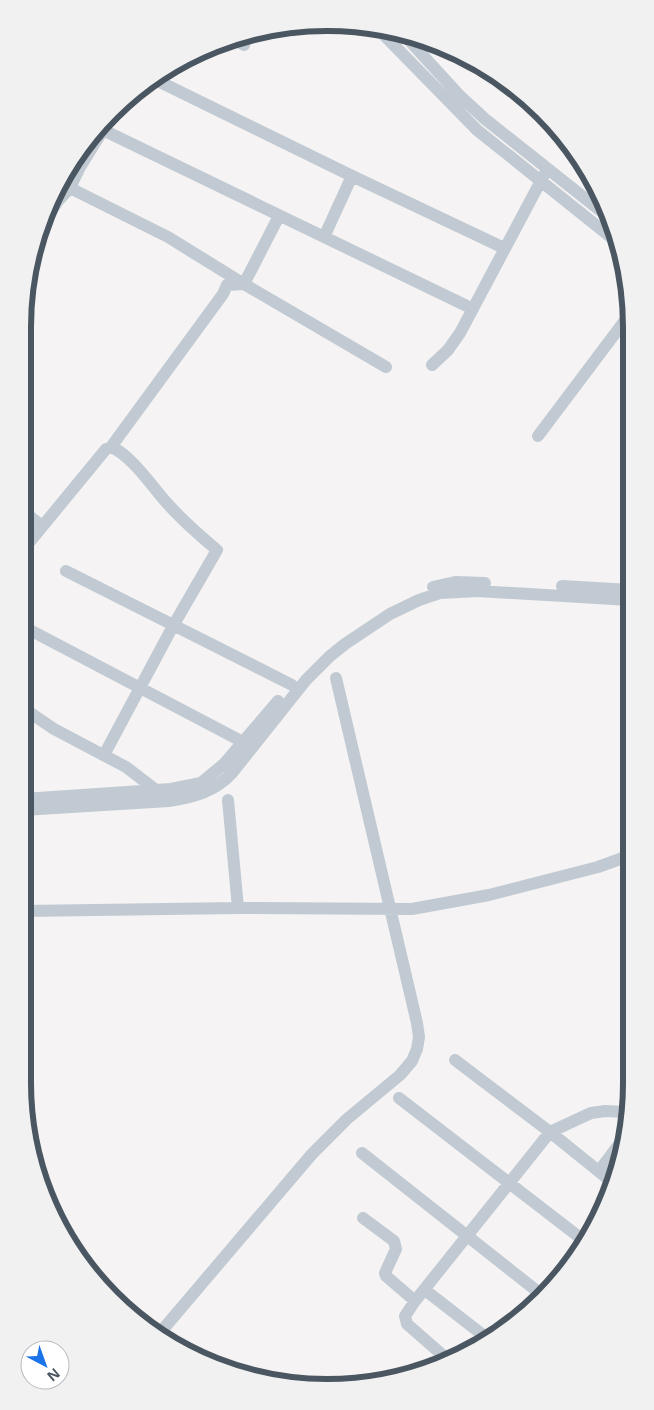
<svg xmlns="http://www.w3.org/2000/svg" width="654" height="1410" font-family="'Open Sans',sans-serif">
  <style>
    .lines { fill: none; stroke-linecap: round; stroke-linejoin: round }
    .minor { stroke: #c1cad2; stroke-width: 12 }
    .rim { fill: none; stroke: #4a5661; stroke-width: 6 }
  </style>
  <rect width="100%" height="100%" fill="#f5f3f3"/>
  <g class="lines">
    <!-- minor -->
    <path class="minor" d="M382,33L477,130L617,242
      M407,38L460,96L485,119L611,219
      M236,41L244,45
      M158,81L352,176L504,248
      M103,130L473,309
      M70,188L168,237L244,284L386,367
      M44,221L58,201L70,188L80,167L103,130L113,111
      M324,237L352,176
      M432,365L448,350L460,333L544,175
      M538,436L629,315
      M111,447L223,294L227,285L244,284L279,216
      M23,511L42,526
      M23,550L106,449L111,447C130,454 152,486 166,502C181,519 199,535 217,550L173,626L104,755
      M66,571L292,685
      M562,586L630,590
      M433,587L455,582L485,583
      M28,629L243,742
      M23,708L54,729L126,767L156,790
      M23,799L171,789L201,783L224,764L278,701
      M228,800L238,908
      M23,810L169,801C194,797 214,792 232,773L306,680L330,656L345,644L390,614L419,600L440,593L478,591L630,600
      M23,911L238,908L412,909L489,895L598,867L631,855
      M455,1060L550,1132L612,1182
      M399,1098L583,1240
      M362,1153L542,1295
      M599,1171L620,1143
      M363,1218L394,1241L396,1249L385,1273L386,1276L415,1301
      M425,1290L488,1339
      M159,1334L312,1154L347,1119L400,1075L412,1061L417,1049L419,1037L417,1023L336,678
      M447,1359L407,1324L405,1316L415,1301L550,1132L591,1113L605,1111L626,1112"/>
  </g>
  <!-- crop -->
  <path d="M0 0H654V1410H0ZM327 31H327A296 296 0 0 1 623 327V1083A296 296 0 0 1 327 1379H327A296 296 0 0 1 31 1083V327A296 296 0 0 1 327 31Z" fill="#f1f1f2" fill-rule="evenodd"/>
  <path class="rim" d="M327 31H327A296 296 0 0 1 623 327V1083A296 296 0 0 1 327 1379H327A296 296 0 0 1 31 1083V327A296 296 0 0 1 327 31Z"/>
  <!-- north arrow -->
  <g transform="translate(45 1365) rotate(139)"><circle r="24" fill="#ffffff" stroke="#b7bbc0"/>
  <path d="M0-4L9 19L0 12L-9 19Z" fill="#1a73e8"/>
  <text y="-8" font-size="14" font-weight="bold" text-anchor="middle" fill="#4a5661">N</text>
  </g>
</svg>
